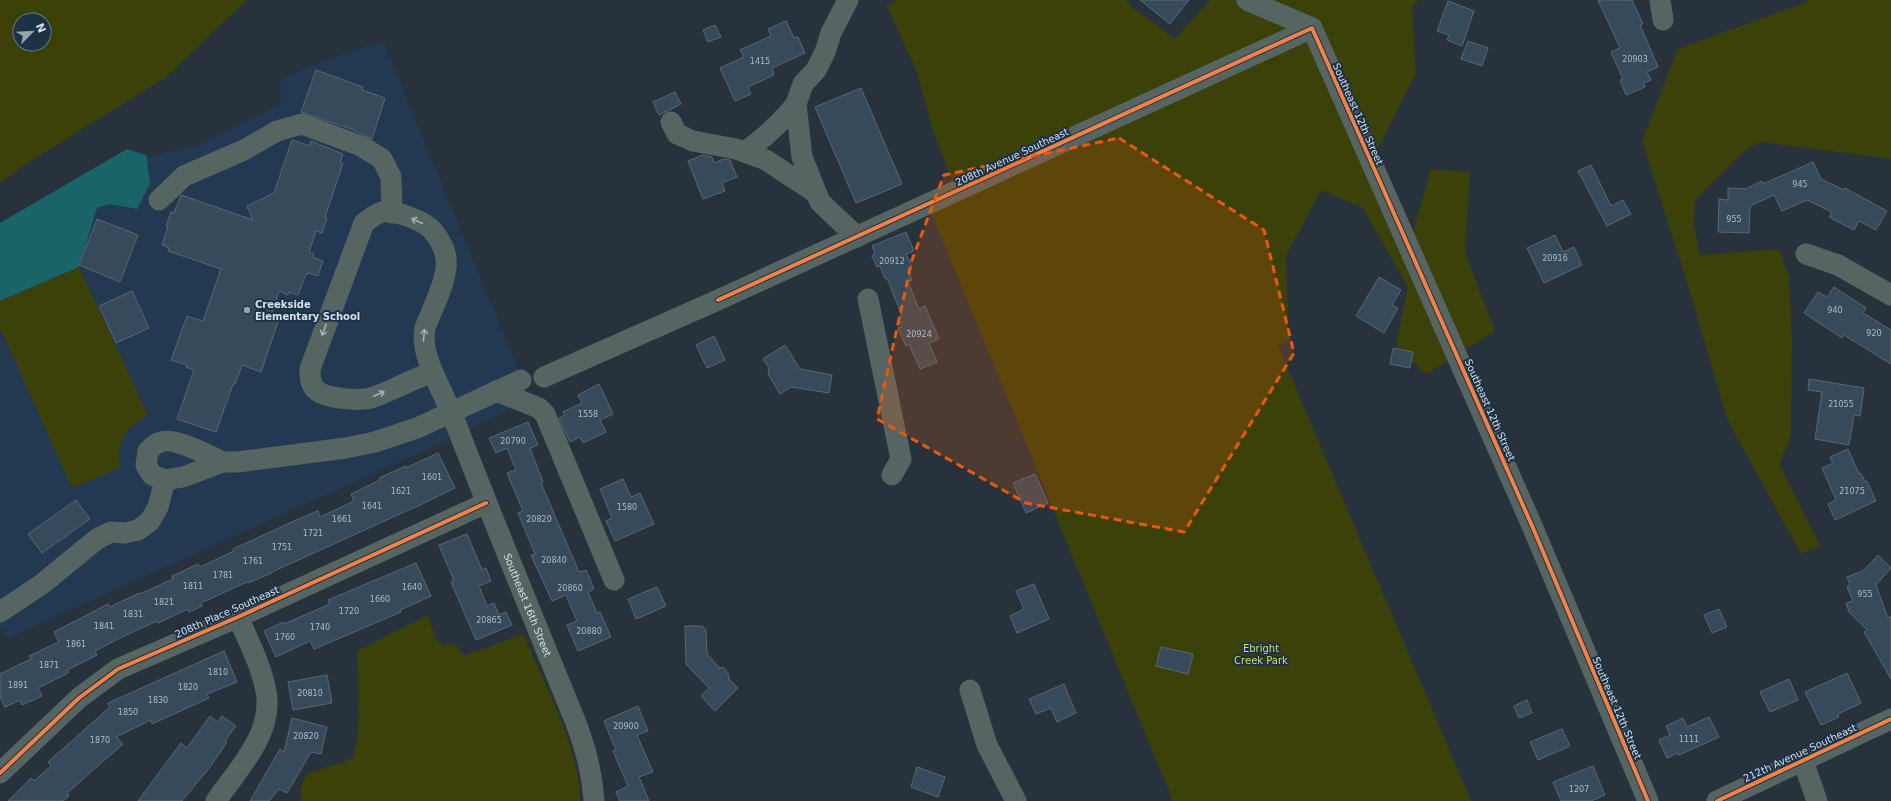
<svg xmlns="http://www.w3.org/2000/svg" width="1891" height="801" font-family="'DejaVu Sans',sans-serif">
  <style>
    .built { fill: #223951 }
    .green { fill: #3c410a; fill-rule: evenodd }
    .water { fill: #186467 }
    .building { fill: #364a5c; stroke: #5c6670 }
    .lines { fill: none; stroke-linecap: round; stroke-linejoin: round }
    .minor { stroke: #576562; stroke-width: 21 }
    .cycleway-casing { stroke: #1e3246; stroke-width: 6 }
    .cycleway { stroke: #f48246; stroke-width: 4 }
    .oneway { stroke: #a2afb5 }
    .marked { fill: #e8590c; fill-opacity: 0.2; stroke: #e8590c; stroke-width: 3; stroke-dasharray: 8 5; stroke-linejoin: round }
    .poi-dot { fill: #97a3af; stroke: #1e3246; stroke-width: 1.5 }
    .labels { text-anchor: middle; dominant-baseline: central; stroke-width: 4; stroke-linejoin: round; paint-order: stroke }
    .number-label { font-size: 8px; fill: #acbac9 }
    .street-label { font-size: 10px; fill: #d4e0ed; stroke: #1e3246 }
    .poi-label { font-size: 10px; font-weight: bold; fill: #d4e0ed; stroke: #1e3246; text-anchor: start }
    .park-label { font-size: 10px; fill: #d4de5a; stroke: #1e3246 }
  </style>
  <rect width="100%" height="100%" fill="#27323d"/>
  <!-- built -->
  <path class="built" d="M383,41L530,398L444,442L6,639L0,626V222L126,150L148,156L195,146L281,104V80L318,63Z"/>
  <!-- green -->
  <path class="green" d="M0,0H247L165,78L26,164L0,183ZM20,20H44V44H20Z
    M897,0H1126L1132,7L1175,39L1210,0H1419L1412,6L1416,73L1376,153L1412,235L1431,169L1470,172L1465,252L1495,331L1426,374L1396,345L1408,287L1363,208L1321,190L1286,256L1289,340L1278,346L1471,801H1173L931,212L961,195L951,177L933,131L917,72L886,5Z
    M1807,0H1891V159L1761,142L1749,147L1695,200L1694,225L1700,255L1779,249L1789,277L1792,339L1791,437L1779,464L1820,546L1801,554L1727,419L1690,292L1642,141L1678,49L1807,2Z
    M79,267L148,415C123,429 118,440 119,468L72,488L0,328V301Z
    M428,615L436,640L445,646L455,644L464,656L523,634C543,680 581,751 580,801H301V787L307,774L354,758L359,722L357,651Z"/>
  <!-- water -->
  <path class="water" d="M127,149L146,155L150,183L137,209L109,204L97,208L79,267L0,301V223Z"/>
  <!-- building -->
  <path class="building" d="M1140,0H1189L1170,24Z
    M1598,0H1632L1643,24L1640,25L1658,67L1647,72L1651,80L1643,83L1645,87L1626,95L1620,80L1623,79L1611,52L1620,48Z
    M1448,1L1474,11L1462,46L1447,40L1449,35L1437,31Z
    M786,21L794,38L798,37L805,53L772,68L774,75L748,87L751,94L735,101L720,68L744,57L740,50L771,36L768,29Z
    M715,25L721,37L708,42L703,30Z
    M1468,41L1488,48L1482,66L1461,59Z
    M316,70L363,87L362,90L385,98L372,139L354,130L301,112Z
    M861,88L902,184L856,203L815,107Z
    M675,92L681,104L659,115L653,102Z
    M292,140L310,146L311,141L343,154L340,162L343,163L325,217L327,218L322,233L316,231L309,252L314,254L312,257L323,261L318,276L308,273L305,276L298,295L289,292L288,295L279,291L272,313L280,316L261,372L242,365L235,384H233L216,432L177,419L194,370L186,367L187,365L171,360L187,316L203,321L221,269L168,251L169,248L162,245L168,226H166L171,212L174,213L181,195L253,220L247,206L274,193Z
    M703,155L712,157L714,163L723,159L730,160L737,177L722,183L725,191L703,199L688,161Z
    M1813,162L1821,179L1844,190L1845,188L1887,211L1876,230L1859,221L1854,230L1829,217L1832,212L1807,200L1782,211L1774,195L1750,206L1749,233L1718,232L1719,199L1728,200V188L1746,189L1762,181L1763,184Z
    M1591,165L1611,206L1623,200L1631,214L1607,226L1578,171Z
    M97,219L138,235L120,282L79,265Z
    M906,232L914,251L906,254L912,267L907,269L912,280L908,282L919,309L925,306L939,339L929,343L937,362L920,369L909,344L906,346L898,328L902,327L898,317L902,316L887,278L885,279L880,266L877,267L872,256L875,254L872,246Z
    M1555,235L1563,252L1574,247L1582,265L1544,283L1527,248Z
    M1379,277L1401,290L1392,305L1398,308L1384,333L1356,316Z
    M1834,287L1866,308L1863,313L1891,330V364L1844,335L1842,338L1804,313L1818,292L1827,297Z
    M132,291L149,328L116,343L99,306Z
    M714,336L725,360L707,368L696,345Z
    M785,345L800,369L832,375L829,393L791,387L780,394L768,374L769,368L763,359Z
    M1393,348L1413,352L1410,368L1390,364Z
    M1809,379L1864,388L1860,416L1854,415L1849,445L1815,439L1822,392L1808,390Z
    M599,384L613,414L600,420L606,432L583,443L580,437L570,442L559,418L565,415L563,412L582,403L578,395Z
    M528,422L538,445L530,448L543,482L541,483L579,572L586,570L594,589L588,592L597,613L600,612L611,637L578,651L567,625L577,621L566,595L552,601L531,555L535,554L518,513L523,511L507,473L516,470L507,448L496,453L489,438Z
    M1848,449L1859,474L1861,473L1865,482L1867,481L1876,501L1835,520L1828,504L1836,500L1822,468L1833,463L1830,457Z
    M438,453L455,488L422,504L272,572V573L248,583L247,582L201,603L202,606L189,612L188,609L158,623L157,621L124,636L95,651L97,655L67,670L68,673L38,688L42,696L22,705L20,700L5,707L0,697V674L31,659L29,656L59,642L54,632L108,604L110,607L139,593L140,594L173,579L172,576L198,564L200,567L234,551L233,549L294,521L318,511L320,517L354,501L351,494L380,480L379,478L406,466V468Z
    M1035,474L1048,503L1026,513L1013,483Z
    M623,479L631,497L640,493L654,524L615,541L606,521L612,518L600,489Z
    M76,500L90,519L42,553L28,534Z
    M467,534L482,570L486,568L491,581L479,586L487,606L494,603L499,615L506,612L512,625L476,640L451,582L454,581L439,545Z
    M1878,555L1891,568L1876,585L1888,618L1891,616V679L1864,632L1867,630L1849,612L1846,603L1853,601L1847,587L1850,584L1847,577L1863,571Z
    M416,563L431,596L400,610L401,612L314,649L310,641L276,657L264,631L283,622L284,624L330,604L328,600Z
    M1034,584L1049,619L1017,633L1010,616L1024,609L1016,591Z
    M657,587L666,606L636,619L628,599Z
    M1719,609L1727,627L1712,633L1704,615Z
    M685,626H702L706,630L707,654L720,668L723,667L728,673L729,679L738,688L715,711L701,696L709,688L686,664Z
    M1161,647L1193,654L1188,674L1156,666Z
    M224,651L237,682L207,694L209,698L152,724L151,720L116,737L123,744L67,793L69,796L63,801H8L31,778L34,781L51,766L48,762L110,707L108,703Z
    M1847,673L1861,703L1838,714L1839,717L1821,725L1805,692Z
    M327,675L332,703L293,710L288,682Z
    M1789,679L1798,700L1770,712L1760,692Z
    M1064,684L1076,713L1057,722L1051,708L1036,714L1029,699Z
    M1527,700L1532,713L1519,718L1514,706Z
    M638,706L648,731L637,735L653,772L639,777L649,801H620L616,792L628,786L613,751L616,750L604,721Z
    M210,716L218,722L222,716L236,726L225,741L227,742L210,767L182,801H138L181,743L187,748Z
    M1709,717L1719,737L1679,755L1678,753L1667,758L1659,740L1670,735L1666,726L1683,718L1687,727Z
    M292,718L327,727L321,754L311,752L287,793L279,789L269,801H250L280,749L284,752Z
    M1562,729L1570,746L1538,760L1530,742Z
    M1593,766L1605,795L1591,801H1561L1553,782Z
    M917,767L945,777L938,797L911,787Z"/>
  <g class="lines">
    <!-- minor -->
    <g class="minor">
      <path d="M848,0L831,33L825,52L816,70L803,84L796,104L802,157L820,202L857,237"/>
      <path d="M1247,0L1312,28"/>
      <path d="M1660,0L1663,20"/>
      <path d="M1312,28L1533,528L1648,801"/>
      <path d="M671,122L677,134L693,141L736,149L766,160L816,193"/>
      <path d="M745,152C764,138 781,123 796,104"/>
      <path d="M159,200L184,176L244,150L277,131L302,124L361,146L382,159L391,177L392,213"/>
      <path d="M1806,254L1838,265L1891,295"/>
      <path d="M868,299L901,459L892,475"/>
      <path id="s1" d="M433,372C412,379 392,391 371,398C359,401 324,399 315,389C310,383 310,377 310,369L364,223C370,219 376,213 383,212C395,210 425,221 433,231C439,238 445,249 446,258C449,277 432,309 425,328C419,356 444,392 454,419C493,521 535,622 576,723C586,750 592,772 594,801"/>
      <path d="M544,377L718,300L1312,28"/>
      <path d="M496,391L539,408L545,414L614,580"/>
      <path d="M223,462C209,456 173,435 158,443C155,444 151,448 148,451L146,465L152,475L165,480L183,477L223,462H237L346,448L375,442L417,428L521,380"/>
      <path d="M0,612L42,584L97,539L111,532L125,533L138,530L150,521L158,507L165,480"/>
      <path d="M970,690L987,745L1016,801"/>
      <path d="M1803,761L1817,801"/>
      <path d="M0,773L79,698L118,669L238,617L486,503"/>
      <path d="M216,801C238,769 274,733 266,691C261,665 248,640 238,617"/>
      <path d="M1717,801L1891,719"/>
    </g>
    <defs>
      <path id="cycleway" d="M718,300L1312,28L1533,528L1648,801
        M0,773L79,698L118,669L238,617L486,503
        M1717,801L1891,719"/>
    </defs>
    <!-- cycleway casing -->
    <use href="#cycleway" class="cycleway-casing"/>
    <!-- cycleway -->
    <use href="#cycleway" class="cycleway"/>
  </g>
  <!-- one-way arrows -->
  <defs><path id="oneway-shaft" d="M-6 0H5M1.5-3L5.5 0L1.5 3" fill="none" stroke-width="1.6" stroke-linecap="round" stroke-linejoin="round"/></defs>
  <g class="oneway">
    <use href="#oneway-shaft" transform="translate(417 221) rotate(-155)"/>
    <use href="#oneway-shaft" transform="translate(324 330) rotate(110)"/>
    <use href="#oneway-shaft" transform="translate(424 335) rotate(-85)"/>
    <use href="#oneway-shaft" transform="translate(379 394) rotate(-23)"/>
  </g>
  <!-- marked area -->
  <path class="marked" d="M1119,138L1264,230L1294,353L1184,532L1026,503L877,419L912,260L944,175Z"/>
  <!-- markers -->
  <circle class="poi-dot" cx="247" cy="310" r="4"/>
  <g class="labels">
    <!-- number labels -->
    <g class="number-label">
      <text x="1635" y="59">20903</text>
      <text x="760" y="61">1415</text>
      <text x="1800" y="184">945</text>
      <text x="1734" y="219">955</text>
      <text x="1555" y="258">20916</text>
      <text x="892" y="261">20912</text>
      <text x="1835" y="310">940</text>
      <text x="1874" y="333">920</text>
      <text x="919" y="334">20924</text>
      <text x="1841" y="404">21055</text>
      <text x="588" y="414">1558</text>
      <text x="513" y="441">20790</text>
      <text x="432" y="477">1601</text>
      <text x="401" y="491">1621</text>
      <text x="1852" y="491">21075</text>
      <text x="372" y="506">1641</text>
      <text x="627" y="507">1580</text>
      <text x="342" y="519">1661</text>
      <text x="539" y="519">20820</text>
      <text x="313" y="533">1721</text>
      <text x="282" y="547">1751</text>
      <text x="554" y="560">20840</text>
      <text x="253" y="561">1761</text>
      <text x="223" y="575">1781</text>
      <text x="193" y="586">1811</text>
      <text x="412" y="587">1640</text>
      <text x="570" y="588">20860</text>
      <text x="1865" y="594">955</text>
      <text x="380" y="599">1660</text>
      <text x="164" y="602">1821</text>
      <text x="349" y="611">1720</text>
      <text x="133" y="614">1831</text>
      <text x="489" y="620">20865</text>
      <text x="104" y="626">1841</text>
      <text x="320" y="627">1740</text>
      <text x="589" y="631">20880</text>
      <text x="285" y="637">1760</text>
      <text x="76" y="644">1861</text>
      <text x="49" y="665">1871</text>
      <text x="218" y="672">1810</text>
      <text x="18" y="685">1891</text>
      <text x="188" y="687">1820</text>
      <text x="310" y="693">20810</text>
      <text x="158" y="700">1830</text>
      <text x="128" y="712">1850</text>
      <text x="626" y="726">20900</text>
      <text x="306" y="736">20820</text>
      <text x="1689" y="739">1111</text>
      <text x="100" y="740">1870</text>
      <text x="1579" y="789">1207</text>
    </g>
    <!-- street labels -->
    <g class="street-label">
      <text transform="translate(1358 114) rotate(66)">Southeast 12th Street</text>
      <text transform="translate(1012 157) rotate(-25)">208th Avenue Southeast</text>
      <text transform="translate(1490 410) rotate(66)">Southeast 12th Street</text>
      <text stroke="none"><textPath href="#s1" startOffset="780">Southeast 16th Street</textPath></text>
      <text transform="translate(227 612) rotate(-24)">208th Place Southeast</text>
      <text transform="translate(1617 708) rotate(67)">Southeast 12th Street</text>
      <text transform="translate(1800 753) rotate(-25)">212th Avenue Southeast</text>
    </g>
    <!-- poi labels -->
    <g class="poi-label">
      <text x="255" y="304">Creekside<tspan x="255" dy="12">Elementary School</tspan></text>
    </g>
    <!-- park labels -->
    <g class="park-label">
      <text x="1261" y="648">Ebright<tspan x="1261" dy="12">Creek Park</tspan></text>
    </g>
  </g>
  <!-- north arrow -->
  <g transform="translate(32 32) rotate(66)"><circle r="19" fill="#1e3246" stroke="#677889"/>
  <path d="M0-3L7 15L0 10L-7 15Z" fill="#97a3af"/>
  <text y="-6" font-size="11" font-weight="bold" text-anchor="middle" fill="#d4e0ed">N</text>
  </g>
</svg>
